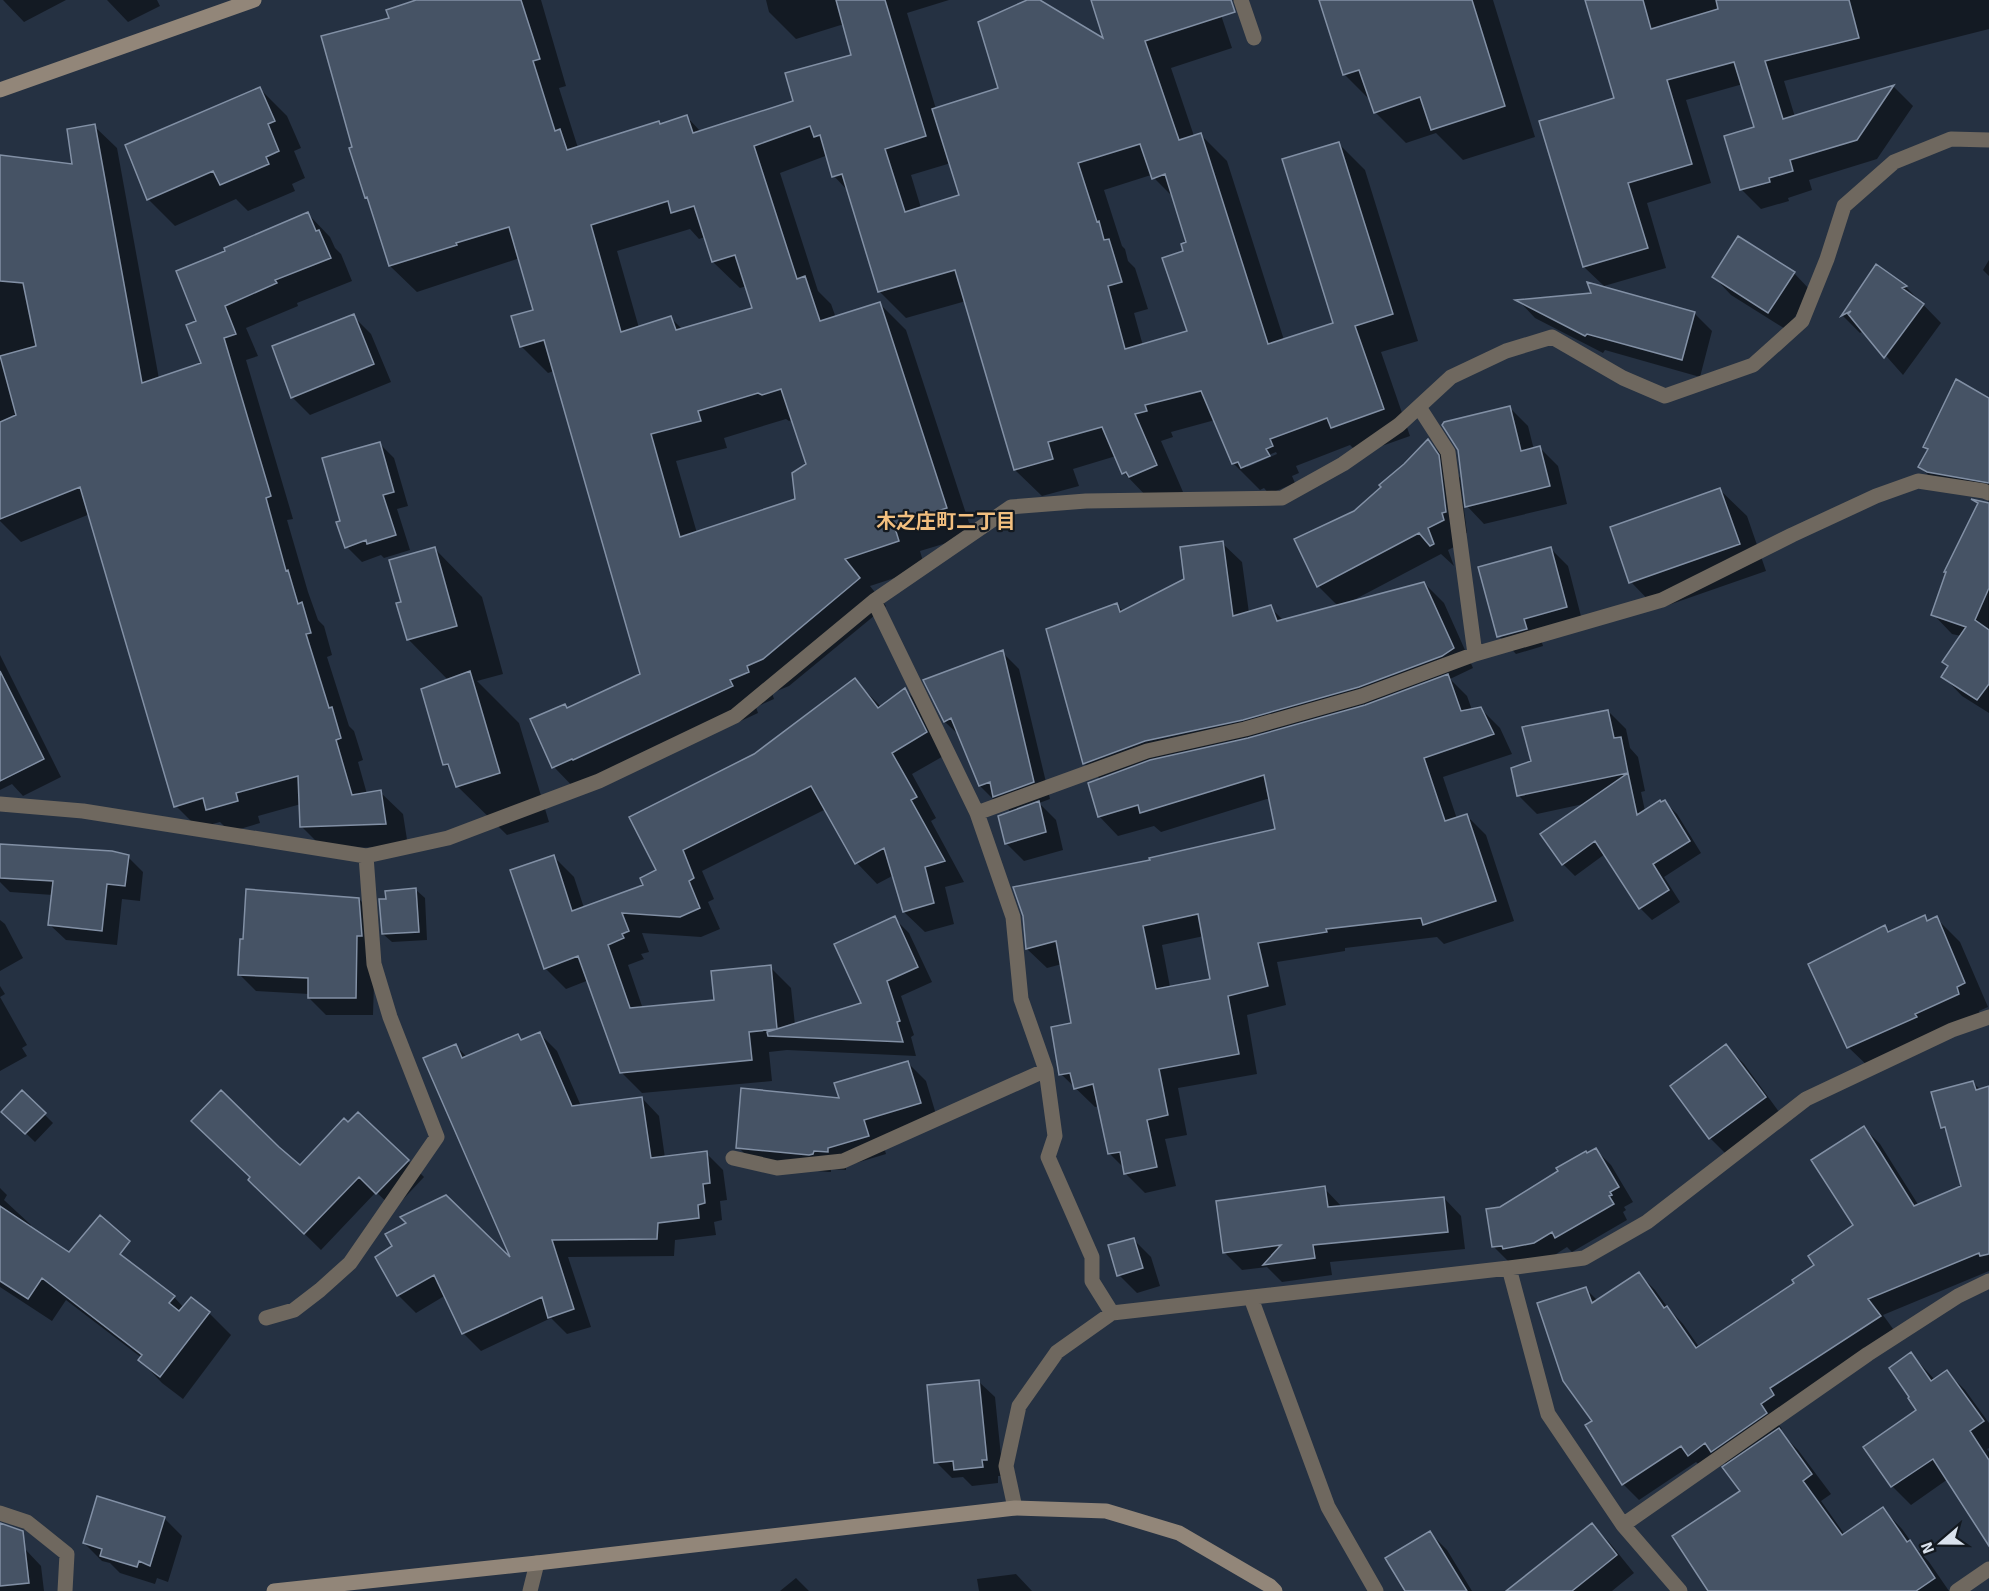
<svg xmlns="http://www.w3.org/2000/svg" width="1989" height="1591" font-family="Signika,'Noto Sans JP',sans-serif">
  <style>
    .shadow { fill: #0007; fill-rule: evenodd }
    .building { fill: #465365; stroke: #8290a5; stroke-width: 1.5; fill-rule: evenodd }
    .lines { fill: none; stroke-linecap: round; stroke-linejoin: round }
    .street { stroke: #6f685f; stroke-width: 15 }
    .secondary { stroke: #928679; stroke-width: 15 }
    .labels { text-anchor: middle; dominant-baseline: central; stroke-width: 4.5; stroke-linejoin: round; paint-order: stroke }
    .neighbourhood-label { font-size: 20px; font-weight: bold; fill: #f2bf7f; stroke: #131920 }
  </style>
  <rect width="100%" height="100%" fill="#253142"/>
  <!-- shadow -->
  <path class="shadow" d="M3,0H66L24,22Z
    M107,0H157L160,6L128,22Z
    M421,0H541L566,86L559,88L578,148L659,123L661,125L687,117L701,132L795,102L853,56L844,24L796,39L769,12L766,0H949L907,13L936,109L1000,89L1105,41L1092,0H1216L1232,48L1171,68L1194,136L1201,135L1227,161L1284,340L1335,324L1338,143L1365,170L1418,341L1381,352L1410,436L1359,454L1350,445L1296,466L1299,473L1292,476L1295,483L1269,494L1264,488L1260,490L1233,463L1215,420L1171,432L1173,437L1161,441L1183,492L1157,503L1150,500L1124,473L1116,456L1073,469L1079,486L1042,496L1015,470L966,301L906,318L879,291L848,191L834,176L828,155L780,173L818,291L831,304L836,318L880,304L906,330L973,535L920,551L925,568L870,586L886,606L789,686L772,693L774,699L756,707L758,713L601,786L580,794L554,767L564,705L568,709L642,675L554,371L548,373L521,346L535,311L520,258L417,292L390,266L369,200L366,197L354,148L391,19ZM951,163L961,196L921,208L911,175ZM1151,175L1174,198L1187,243L1185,251L1189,332L1143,346L1134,313L1148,309L1135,268L1128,261L1125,249L1122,246L1104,190ZM690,229L699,239L705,237L713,262L740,288L747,286L754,309L683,330L671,318L639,328L617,251ZM786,419L789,421L793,420L807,465L797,500L697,533L676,461L727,448L724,438ZM1276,452L1277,454L1247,467V464Z
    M1320,0H1493L1535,137L1463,160L1436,133L1406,143L1375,112L1371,101L1345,75Z
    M1587,0H1989V29L1784,81L1795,117L1894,87L1913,106L1877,159L1809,180L1812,190L1788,198L1789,201L1761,209L1741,189L1756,128L1743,84L1686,100L1711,183L1647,203L1666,268L1604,286L1584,267L1541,122L1616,99Z
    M260,89L287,116L301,148L294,151L305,178L292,184L295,191L248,211L236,199L175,226L148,199Z
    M94,126L117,148L159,379L203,364L198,322L227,252L308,214L330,237L335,248L341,254L352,281L297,303L298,306L246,328L258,356L246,360L293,519L287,520L308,592L318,620L324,626L332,655L327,657L349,726L354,731L363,760L358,762L367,794L380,792L403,814L408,846L324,849L301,826V804L258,816L260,823L230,832L220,822L198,828L176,806L90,514L21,542L0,521V157L74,166Z
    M1989,260V276L1983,270Z
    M1877,266L1906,287L1941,323L1903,375L1864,331L1860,333L1843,316Z
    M1794,273L1811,291L1787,330L1731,295L1714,277Z
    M1590,284L1695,314L1712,331L1700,377L1605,350L1603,353L1535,318L1519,301L1593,294Z
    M353,316L371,334L391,382L310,415L292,397Z
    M1989,400V498L1939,486L1920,467L1929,451L1925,446Z
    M1510,408L1528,426L1534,450L1540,448L1558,466L1567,504L1484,524L1467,506Z
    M1428,441L1449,462L1460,478L1467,533L1462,534L1464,542L1448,550L1454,566L1441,554L1350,602L1424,583L1444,603L1473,668L1450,679L1467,696L1472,710L1481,709L1500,728L1512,754L1443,777L1457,819L1467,816L1486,835L1514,921L1444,944L1437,937L1345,948V951L1277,962L1286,1005L1247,1015L1257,1074L1178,1088L1187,1135L1165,1139L1176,1186L1145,1193L1125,1173L1124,1168L1110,1154L1099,1106L1095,1107L1061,1074L1073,1024L1062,964L1047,968L1027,949L1024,915L1152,862L1277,830L1270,798L1161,832L1154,826L1118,836L1099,816L1101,780L1084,763L1116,604L1124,612L1185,580L1222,543L1242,562L1249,613L1270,607L1284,621L1338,606L1318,586L1355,512ZM1204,936L1211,980L1170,987L1162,945Z
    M379,443L394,458L408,506L397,509L410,550L384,558L381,555L362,562L347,547L342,521Z
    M1720,490L1747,516L1766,571L1657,609L1631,582Z
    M1976,501L1989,504V713L1962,696L1943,676L1949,667L1961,636L1952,634L1933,614L1979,504Z
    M435,549L482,597L503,674L477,681L519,723L549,822L507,835L457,786L453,772L445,764L449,681L408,639L403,603Z
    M1551,549L1568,566L1583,624L1540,636L1543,646L1516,654L1499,636Z
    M1002,652L1019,669L1050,799L1039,803L1056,820L1063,850L1024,861L1006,843L1011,812L1000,801L997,803L980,786L961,737L945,722L925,681Z
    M0,655L61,777L23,796L12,784L0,790Z
    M855,680L881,707L905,690L926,710L947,754L912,774L936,818L931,821L964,882L945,887L954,924L925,932L904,912L894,875L877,884L857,863L826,809L702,871L714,899L708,902L720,929L701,937L642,933L649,952L641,954L644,959L628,965L643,1009L715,1002L770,967L791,988L795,1025L863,1003L894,918L909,933L932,982L901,996L914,1035L911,1037L916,1056L787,1050L769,1052L772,1081L642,1093L621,1072L589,980L566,989L545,968L553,856L574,877L584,908L645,886L755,756Z
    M1608,711L1626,729L1630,748L1638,757L1645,791L1641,792L1645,811L1665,802L1677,814L1701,853L1664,877L1680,902L1652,920L1640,908L1605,854L1575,876L1563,864L1588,803L1537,814L1519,796L1513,769L1532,762Z
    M0,845L128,857L143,872L140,901L122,899L117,945L66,940L50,925L53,895L10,892L0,882Z
    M416,890L425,898L427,940L392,942L383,934Z
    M359,899L376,916L373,1015H326L309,998V994L256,991L239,974Z
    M1925,917L1929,921L1936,918L1960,942L1988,1007L1979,1011L1982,1018L1872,1070L1848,1047L1885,926L1891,932Z
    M0,920L5,924L23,958L0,971Z
    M0,986L5,994L0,997L27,1045L22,1048L27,1056L0,1071Z
    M540,1034L557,1051L581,1106L642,1098L659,1116L665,1158L706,1153L723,1170L727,1200L720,1201L722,1220L714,1222L716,1235L675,1240L674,1256L568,1257L591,1327L567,1334L551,1318L481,1351L463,1333L446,1295L416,1313L398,1295L377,1258L515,1263L456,1046L467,1057L518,1036L523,1041Z
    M1726,1046L1744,1064L1782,1116L1728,1156L1710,1138Z
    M908,1063L926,1081L938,1121L881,1137L886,1154L846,1166V1170L831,1169V1172H828L756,1165L738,1147L841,1100Z
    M1973,1083L1981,1090L1989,1088V1271L1883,1315L1896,1333L1776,1421L1782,1429L1779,1431L1798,1450L1831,1494L1821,1501L1845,1535L1883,1509L1902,1529L1915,1547L1929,1562L1949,1591H1709L1742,1492L1727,1466L1721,1459L1706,1471L1696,1462L1639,1500L1623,1484L1594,1421L1585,1288L1598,1301L1639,1274L1655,1290L1668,1308L1683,1324L1699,1347L1796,1283L1855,1226L1864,1128L1880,1144L1919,1206L1963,1187L1949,1134L1942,1127Z
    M22,1092L53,1123L35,1142L3,1111Z
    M278,1148L300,1167L408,1161L424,1177L394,1209L376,1192L321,1250L250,1180Z
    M1596,1150L1611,1165L1633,1202L1624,1207L1626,1210L1623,1212L1627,1220L1572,1252L1567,1247L1550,1258L1509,1262L1494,1247L1501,1208Z
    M0,1188L7,1195L4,1200L31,1225L29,1228L69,1254L174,1297L184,1308L209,1313L231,1335L183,1399L162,1383L140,1360L142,1358L66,1300L52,1321L0,1287Z
    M1324,1188L1342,1207L1444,1198L1461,1216L1465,1249L1330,1262L1332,1275L1282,1282L1267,1267L1242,1270L1224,1252Z
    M1133,1239L1151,1257L1160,1286L1137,1293L1119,1275Z
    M1911,1354L1935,1380L1947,1372L1965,1390L1989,1423V1448L1987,1449L1989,1452V1541L1948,1479L1911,1505L1892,1486L1865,1447L1918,1410Z
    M978,1381L995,1397L1003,1476H998V1483L972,1486L963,1477L952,1478L936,1462Z
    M164,1518L182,1536L168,1582L157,1578L155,1584L120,1573L110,1563L102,1561L84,1543Z
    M1592,1525L1609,1542L1634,1573L1612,1591H1509Z
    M0,1532L24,1548L41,1566L44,1591H0Z
    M1430,1533L1447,1550L1472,1591H1407Z
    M1016,1574L1032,1591H979L977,1579Z
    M796,1578L809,1591H780Z"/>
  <!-- building -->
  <path class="building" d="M416,0H521L540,59L533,61L555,131L560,129L567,150L659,121L660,124L687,115L693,133L793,101L785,73L851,55L836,0H885L926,136L885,149L905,212L959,195L932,109L998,88L978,22L1027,0H1040L1103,38L1091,0H1231L1235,12L1145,41L1179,140L1201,133L1268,344L1333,323L1282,159L1339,142L1393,314L1355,326L1384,409L1331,428L1327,418L1270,439L1273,446L1266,449L1270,456L1241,468L1238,462L1232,464L1201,391L1145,405L1147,411L1135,414L1157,465L1129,477L1126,472L1122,474L1102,427L1048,442L1053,459L1014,470L955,270L878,292L842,174L832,177L820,135L814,137L810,126L754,146L797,279L805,276L820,321L880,302L947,508L894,525L899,541L845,559L860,578L763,659L747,666L749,672L730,680L733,686L573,760L572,759L552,768L530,719L565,704L567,708L640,674L544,340L520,347L511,316L533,310L509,227L456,243L457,245L389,266L367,197L365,198L349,148L352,147L321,36L389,18L386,10ZM1140,144L1152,179L1165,174L1186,242L1181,244L1183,251L1162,258L1187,331L1125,349L1108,286L1122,282L1109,239L1104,240L1099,221L1097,222L1078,163ZM668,201L671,213L694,206L712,262L735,255L752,308L676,330L671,316L621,332L591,225ZM781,389L806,464L792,473L795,499L680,537L651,434L701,421L698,411L758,393L762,395Z
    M1319,0H1472L1505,106L1431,130L1420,97L1374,113L1359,70L1343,75Z
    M1585,0H1643L1651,29L1718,9L1716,0H1849L1859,38L1765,61L1783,119L1894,85L1857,140L1790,160L1793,171L1769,178L1770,182L1740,190L1724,136L1754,127L1734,62L1667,80L1692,164L1628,183L1648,248L1583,267L1539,121L1614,98Z
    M260,87L275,121L268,124L279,151L266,157L269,164L220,185L213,171L147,200L125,145Z
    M95,124L142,383L201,363L186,325L196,321L176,271L225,251L224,248L308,212L316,231L319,230L331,258L275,280L277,283L225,306L236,334L224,338L271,496L266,498L286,571L288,570L298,604L302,602L311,633L306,634L329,708L332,707L341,738L336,740L352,795L381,790L386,824L300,827L298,776L236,793L238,801L206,810L203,798L174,807L80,487L0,519V422L16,415L0,356L36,346L23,283L0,281V155L72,164L67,129Z
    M1738,236L1795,272L1768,313L1712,277Z
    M1876,264L1907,286L1902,288L1924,304L1884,358L1848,314L1851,311L1841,316Z
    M1587,282L1695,312L1682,360L1587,334L1585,336L1515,300L1591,293Z
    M354,314L374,364L291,398L272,346Z
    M1956,379L1989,398V483L1927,472L1918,467L1928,449L1923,447Z
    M1510,406L1521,451L1540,446L1550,486L1465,507L1458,450L1442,425L1444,422Z
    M1428,439L1439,455L1446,512L1442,513L1444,520L1428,528L1434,544L1430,546L1419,533L1317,587L1294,539L1354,511L1381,487L1379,485L1404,464Z
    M380,442L394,492L383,495L396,535L367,544L366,540L345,548L336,522L340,521L322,458Z
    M1720,488L1740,544L1629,583L1610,527Z
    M1971,499L1989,503V588L1975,620L1989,630V684L1977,700L1941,677L1948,666L1942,662L1966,627L1931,615L1946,572H1944L1978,503Z
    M1223,541L1233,616L1271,605L1277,621L1424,582L1454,648L1442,656L1359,687L1243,720L1145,741L1083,764L1046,629L1117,603L1120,612L1184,579L1180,547Z
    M435,547L457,626L407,640L396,603L401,602L389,560Z
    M1551,547L1567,607L1524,619L1527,629L1497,637L1478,567Z
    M1003,650L1034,782L993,797L990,782L979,786L951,718L944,722L923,680Z
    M0,671L44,759L0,781Z
    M470,671L500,773L456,787L448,764L443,765L421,689Z
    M1448,674L1461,711L1481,707L1494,734L1424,758L1445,821L1467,814L1496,901L1423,925L1421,918L1326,929L1327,932L1258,943L1268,986L1228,996L1239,1054L1159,1069L1168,1115L1147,1120L1157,1167L1124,1174L1120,1152L1108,1154L1093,1084L1074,1089L1070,1073L1059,1075L1051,1027L1071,1023L1056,941L1026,949L1023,916L1013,887L1150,860L1149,858L1275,829L1264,775L1140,813L1138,805L1098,817L1088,783L1150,760L1248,738L1365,705ZM1198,914L1210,979L1156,989L1143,926Z
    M855,678L878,708L905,688L927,732L892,753L917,797L911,800L945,861L925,867L934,903L903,912L884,848L855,864L811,786L683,850L694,878L689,881L700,908L680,917L622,913L629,931L622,934L624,938L608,945L630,1008L714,1000L711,971L771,965L777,1029L749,1032L752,1060L620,1073L578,956L544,969L510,870L554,855L572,911L643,885L640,878L656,870L629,817L754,754Z
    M1608,710L1614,738L1621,737L1628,773L1517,796L1511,768L1531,761L1522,727Z
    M1628,773L1637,815L1660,800L1661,802L1665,800L1690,841L1653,864L1669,890L1639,909L1595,841L1562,865L1540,834Z
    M1039,801L1046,832L1005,844L998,816Z
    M0,844L112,851L129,855L125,886L107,884L102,931L48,925L53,881L0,878Z
    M416,888L419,932L382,934L379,899H386L385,891Z
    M246,889L359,898L362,936H357L356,998H308V978L238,975L240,939H243Z
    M1925,915L1927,921L1937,916L1965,983L1957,987L1959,994L1915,1014L1917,1017L1847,1048L1808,964L1885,925L1888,932Z
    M895,916L918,967L887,981L900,1021L897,1022L903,1042L768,1036L767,1032L861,1003L834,944Z
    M540,1032L572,1106L642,1097L651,1158L707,1151L710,1183L703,1184L705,1203L698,1205L699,1218L658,1223L657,1239L552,1240L574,1309L548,1318L542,1297L462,1334L434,1275L397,1296L375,1257L392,1246L385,1234L406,1223L400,1217L446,1195L510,1257L423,1058L456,1044L462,1058L518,1034L521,1040Z
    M1726,1044L1766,1097L1709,1139L1670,1086Z
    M908,1061L921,1103L864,1120L869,1136L828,1148V1152L814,1151L813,1154L809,1155L736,1148L741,1088L839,1098L834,1083Z
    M1973,1081L1976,1090L1989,1086V1254L1980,1256L1979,1253L1868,1299L1881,1316L1770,1388L1774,1395L1761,1404L1767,1413L1711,1452L1705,1443L1688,1456L1681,1446L1622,1485L1585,1425L1592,1421L1563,1381L1537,1303L1586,1287L1592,1303L1639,1272L1664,1308L1667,1306L1696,1348L1794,1283L1792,1280L1814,1265L1808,1256L1853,1225L1811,1160L1864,1126L1914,1206L1961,1186L1945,1127L1941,1128L1931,1092Z
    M22,1090L46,1113L25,1134L1,1112Z
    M221,1090L279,1147L300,1165L344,1118L348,1122L358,1112L409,1160L376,1194L359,1177L304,1234L248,1180L250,1177L191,1121Z
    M1596,1148L1619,1187L1610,1192L1612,1195L1609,1196L1614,1204L1555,1238L1552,1232L1534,1243L1503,1249L1502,1246L1492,1247L1486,1209L1500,1207L1558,1171L1556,1168L1586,1151L1587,1153Z
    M1325,1186L1328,1207L1444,1197L1448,1232L1313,1245L1315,1258L1263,1265L1281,1245L1223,1253L1216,1201Z
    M0,1206L69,1252L100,1215L130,1241L120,1254L175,1296L169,1303L179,1311L191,1297L210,1312L160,1377L138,1360L142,1355L42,1278L28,1299L0,1281Z
    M1134,1238L1143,1268L1117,1276L1108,1245Z
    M1911,1352L1931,1381L1947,1370L1984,1421L1970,1431L1989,1460V1546L1933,1459L1891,1487L1863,1447L1916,1410L1908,1398L1909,1397L1889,1368Z
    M979,1380L987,1460H982L983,1467L954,1470L953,1461L934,1463L927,1385Z
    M1779,1428L1812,1474L1803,1481L1842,1535L1883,1507L1907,1542L1910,1540L1935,1578L1916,1591H1708L1672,1536L1740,1491L1722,1467Z
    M97,1496L165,1517L150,1566L139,1561L137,1567L100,1556L102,1549L83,1543Z
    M0,1523L23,1531L29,1583L0,1586Z
    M1592,1523L1617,1555L1572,1591H1506Z
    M1430,1531L1467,1591H1405L1385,1558Z"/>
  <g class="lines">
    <!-- street -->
    <path class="street" d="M1241,0L1254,38
      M1419,407L1448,452L1475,654
      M874,601L977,813L1013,917L1021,999L1046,1070L1055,1136L1048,1157L1092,1257V1281L1112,1313
      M0,804L83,811L366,856L448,838L599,781L735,716L874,601L1011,507L1086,501L1282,498L1343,464L1399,425L1451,377L1506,351L1552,337L1623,378L1665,396L1753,365L1802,321L1827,259L1844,206L1894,162L1951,139L1989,140
      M977,813L1147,751L1245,729L1362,696L1475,654L1662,600L1792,535L1876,496L1918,481L1984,491L1989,493
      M733,1158L777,1168L843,1161L1046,1070
      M1509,1268L1548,1414L1623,1525L1680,1591
      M1251,1298L1328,1507L1376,1591
      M266,1318L294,1310L320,1290L350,1263L437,1137L390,1017L374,964L366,856
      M1015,1508L1006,1466L1019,1406L1057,1352L1112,1313L1509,1268L1584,1258L1647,1222L1806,1099L1952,1030L1989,1017
      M0,1513L27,1522L67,1554L65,1591
      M1623,1525L1868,1354L1958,1296L1989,1281
      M530,1591L537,1563
      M1957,1591L1989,1569"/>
    <!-- secondary -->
    <path class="secondary" d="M0,90L254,0
      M274,1591L537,1563L1015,1508L1106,1511L1179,1533L1270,1586L1275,1591"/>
  </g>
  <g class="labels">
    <!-- neighbourhood labels -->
    <g class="neighbourhood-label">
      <text x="946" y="521">木之庄町二丁目</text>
    </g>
  </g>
  <!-- north arrow -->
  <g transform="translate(1941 1543) rotate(250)" stroke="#131920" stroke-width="4.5" paint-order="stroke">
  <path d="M0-4.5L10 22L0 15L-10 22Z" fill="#dae2ed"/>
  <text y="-9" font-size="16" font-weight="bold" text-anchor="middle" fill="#dae2ed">N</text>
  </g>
</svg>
